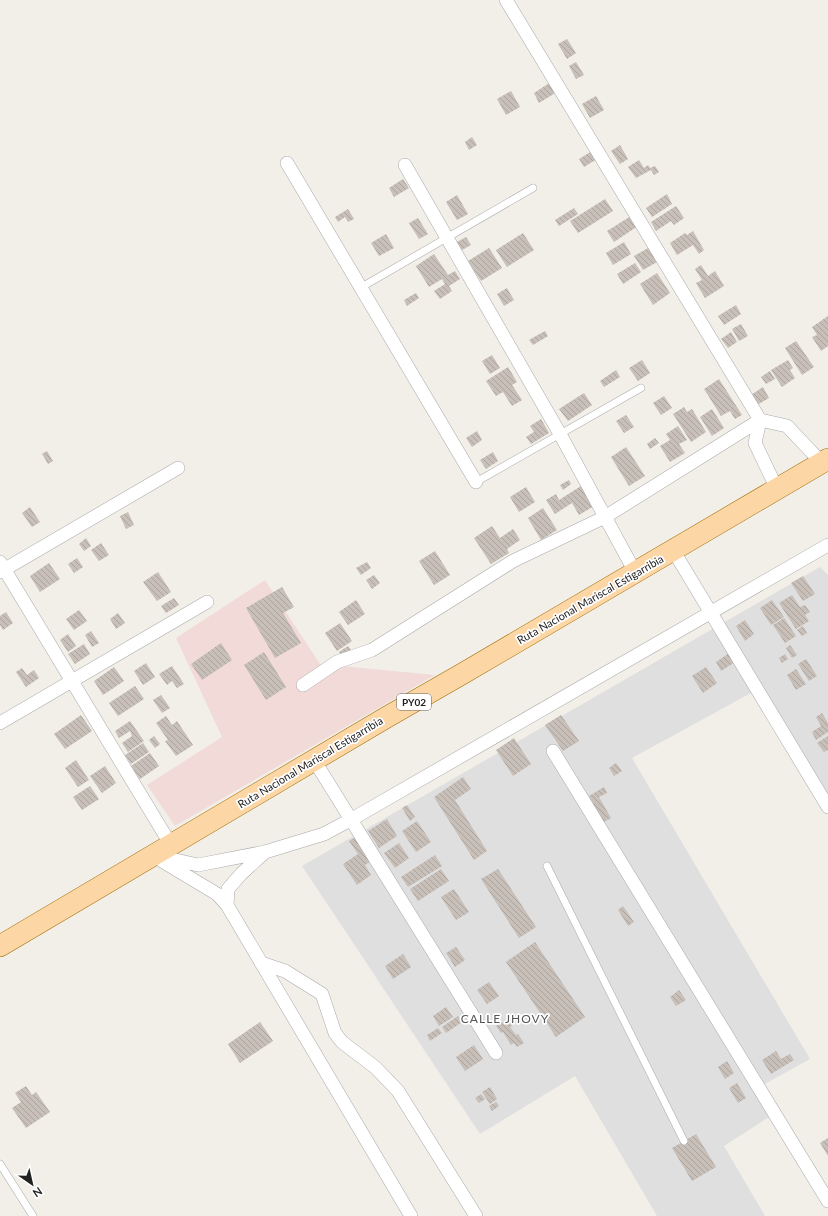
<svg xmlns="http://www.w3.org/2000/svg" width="828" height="1216" font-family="Lato,sans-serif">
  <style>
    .residential { fill: #e0dfdf }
    .commercial { fill: #f2dad9 }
    .building { fill: url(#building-back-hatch) }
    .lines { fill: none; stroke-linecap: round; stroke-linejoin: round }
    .lane-casing { stroke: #a9a9a9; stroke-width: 8 }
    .street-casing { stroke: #a9a9a9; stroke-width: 14 }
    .primary-casing { stroke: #a06b00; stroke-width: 22 }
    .lane { stroke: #fff; stroke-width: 7 }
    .street { stroke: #fff; stroke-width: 13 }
    .primary { stroke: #fcd6a4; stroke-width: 21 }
    .labels { text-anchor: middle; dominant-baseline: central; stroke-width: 3.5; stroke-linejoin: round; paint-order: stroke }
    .shield { fill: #fff; stroke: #646464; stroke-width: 1 }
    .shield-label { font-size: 10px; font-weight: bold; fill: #222 }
    .street-label { font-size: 11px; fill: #222; stroke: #fff }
    .neighbourhood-label { font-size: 12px; letter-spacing: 1px; fill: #555; stroke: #fff }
  </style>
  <defs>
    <pattern id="building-back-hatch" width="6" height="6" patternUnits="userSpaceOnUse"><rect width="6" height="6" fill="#c7bfb8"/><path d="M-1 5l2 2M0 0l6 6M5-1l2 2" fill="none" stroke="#aba49e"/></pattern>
  </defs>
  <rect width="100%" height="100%" fill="#f2efe9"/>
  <!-- residential -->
  <path class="residential" d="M820,567L828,575V796L762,687L632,758L810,1059L754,1090L769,1117L724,1146L765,1216H657L575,1076L480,1134L302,866Z"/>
  <!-- commercial -->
  <path class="commercial" d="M265,580L320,664L435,675L175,826L147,785L222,737L176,638Z"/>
  <!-- building -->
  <path class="building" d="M567,39L576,53L567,59L558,44Z
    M576,62L584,75L576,79L569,66Z
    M551,82L557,92L539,103L534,93Z
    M511,91L520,107L506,115L497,99Z
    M596,96L604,110L590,118L582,104Z
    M472,137L477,145L469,150L465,142Z
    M620,145L628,159L620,164L611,151Z
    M592,151L597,159L584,167L579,159Z
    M639,160L644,168L648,165L650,168L655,166L659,172L654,175L651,170L636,178L628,167Z
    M403,179L409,188L394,197L389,188Z
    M667,194L672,204L652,217L646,208Z
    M457,195L468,214L457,220L446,202Z
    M605,199L613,211L578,233L570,221Z
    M676,206L684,218L674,225L671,221L656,231L651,222Z
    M574,208L578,214L559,226L555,220Z
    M348,209L354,219L348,222L345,217L338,222L335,217Z
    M631,216L638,226L614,242L607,231Z
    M418,218L428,234L419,239L409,223Z
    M693,231L704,250L699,254L693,245L677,255L670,243L685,233L687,235Z
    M523,233L534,250L507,267L496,250Z
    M386,234L394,248L379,256L371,243Z
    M466,237L471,245L462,250L457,242Z
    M624,242L631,254L613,265L606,253Z
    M489,248L502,268L481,281L468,261Z
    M648,248L657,262L643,270L634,256Z
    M434,254L448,275L455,271L460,279L449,286L452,291L440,299L434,291L445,284L442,279L429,287L416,266Z
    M635,263L641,272L623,284L617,274Z
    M701,265L708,276L715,271L724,286L705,298L696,283L702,280L695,269Z
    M657,273L670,293L653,305L640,284Z
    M507,288L514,300L504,306L497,294Z
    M416,293L419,298L407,306L404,300Z
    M736,305L741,314L724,325L718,316Z
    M828,316V346L821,351L812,337L817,335L812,327Z
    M741,324L748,336L739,341L732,329Z
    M545,331L548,336L533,345L529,340Z
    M731,332L737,342L728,348L721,339Z
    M796,341L814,367L802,375L785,348Z
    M492,355L500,368L490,374L482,361Z
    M642,360L650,373L638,381L629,368Z
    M788,360L793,368L790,370L795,378L782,387L771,370Z
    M508,367L517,382L512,385L522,400L512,406L503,392L496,396L486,381Z
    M616,370L620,377L604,387L600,381Z
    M770,371L775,379L766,384L761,377Z
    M719,379L742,415L735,419L730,411L721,416L704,389Z
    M763,387L769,398L757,405L751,395Z
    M584,393L592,405L568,421L559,409Z
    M664,396L672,408L661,415L653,403Z
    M684,407L687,412L692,409L706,432L691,442L673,414Z
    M712,409L724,428L712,436L700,417Z
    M626,415L634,427L624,433L616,421Z
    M541,419L549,433L531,444L526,437L534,432L530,426Z
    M678,426L687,440L679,444L685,453L670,462L660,446L670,440L666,434Z
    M477,431L482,440L472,447L466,438Z
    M655,438L659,443L650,449L647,444Z
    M626,447L645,476L629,486L611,457Z
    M47,451L53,461L48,464L42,454Z
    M493,452L498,461L486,469L480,460Z
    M569,480L571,484L563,490L560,485Z
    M581,486L594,506L579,515L572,503L555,514L546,500L556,494L559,500Z
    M526,487L535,502L519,512L510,497Z
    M30,507L40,522L32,527L22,513Z
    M543,508L557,530L541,540L528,518Z
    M128,512L134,525L126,529L120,516Z
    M492,526L500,538L513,529L520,540L507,549L509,553L491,564L474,538Z
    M86,538L91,546L84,551L79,544Z
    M101,543L109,555L99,561L91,550Z
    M435,551L450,575L434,585L419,561Z
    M77,558L83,567L74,573L68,564Z
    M367,562L371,568L361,575L356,568Z
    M49,563L60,579L40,592L30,576Z
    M158,572L171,592L157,601L143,582Z
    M374,575L380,583L372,589L366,580Z
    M803,576L815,594L803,601L791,583Z
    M282,587L294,607L283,613L301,643L275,658L246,608Z
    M792,595L800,607L805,605L810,612L805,615L809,621L796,629L779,603Z
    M174,598L179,605L166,613L161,606Z
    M356,600L365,614L348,625L339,612Z
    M772,600L784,617L771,625L760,608Z
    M79,610L87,621L74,630L66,619Z
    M6,612L13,623L3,630L0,625V616Z
    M118,613L125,623L116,629L110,619Z
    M784,618L796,636L785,643L773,625Z
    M745,620L754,634L745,641L736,626Z
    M340,623L352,641L337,651L325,633Z
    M803,626L807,633L802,636L797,630Z
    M91,631L99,643L92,647L85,635Z
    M68,634L76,646L68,652L60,640Z
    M221,643L232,660L202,680L191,664Z
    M84,644L90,654L75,664L68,654Z
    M790,645L797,655L792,658L786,648Z
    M348,646L351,650L341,656L339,652Z
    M264,652L286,687L266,700L244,665Z
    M729,653L735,662L721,671L716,662Z
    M785,654L788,659L782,663L779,658Z
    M806,659L817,676L809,681L798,664Z
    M146,663L155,677L143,685L134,671Z
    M172,666L184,684L177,688L172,681L167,685L159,674Z
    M114,667L124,681L103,695L94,681Z
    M706,667L717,683L703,693L692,676Z
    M22,668L27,675L34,670L39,678L26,687L16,672Z
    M796,669L806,684L796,690L787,675Z
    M135,686L144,699L118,716L109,703Z
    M161,695L170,708L162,713L153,700Z
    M822,713L828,723V732L816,740L812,732L821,726L816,717Z
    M81,715L92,731L65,749L54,734Z
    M561,715L579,741L563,751L545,725Z
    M166,716L172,725L177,721L193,745L176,756L165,741L168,740L156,723Z
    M130,721L144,741L128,752L122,743L132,736L130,731L119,738L115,731Z
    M154,736L160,744L155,748L149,740Z
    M828,736V750L824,752L817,743Z
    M514,738L531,764L513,776L496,750Z
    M143,743L149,752L131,764L125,755Z
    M150,753L159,766L140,779L131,766Z
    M76,760L89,780L78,787L65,768Z
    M616,763L622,771L614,776L609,768Z
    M105,766L116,783L102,793L90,776Z
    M463,777L471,789L455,800L487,851L474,860L434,797Z
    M90,786L99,799L82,810L73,797Z
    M604,787L607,793L599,797L611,818L604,822L589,796Z
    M407,805L415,817L410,821L402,808Z
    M387,819L397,836L379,848L368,831Z
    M417,821L431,842L416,852L402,831Z
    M357,836L373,860L365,865L371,875L357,885L343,864L358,854L349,841Z
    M399,843L409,858L395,868L384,853Z
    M435,855L442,866L408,887L401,877Z
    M441,869L449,881L418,901L410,889Z
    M498,869L536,927L519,938L481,879Z
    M454,889L469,912L456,920L441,897Z
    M623,906L634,922L628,926L618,910Z
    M535,942L585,1017L556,1037L506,962Z
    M456,947L465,960L455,967L446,953Z
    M403,954L411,967L393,979L385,966Z
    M489,982L499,996L487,1004L477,990Z
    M679,990L686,1000L676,1006L670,997Z
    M446,1007L453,1017L439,1026L433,1016Z
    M458,1016L462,1022L446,1033L442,1027Z
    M510,1017L514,1024L510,1027L516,1035L518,1034L524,1043L517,1047L514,1043L511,1045L503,1032L501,1033L496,1026Z
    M260,1022L273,1041L240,1063L228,1044Z
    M438,1028L442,1033L430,1041L427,1035Z
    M474,1045L483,1059L465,1071L456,1057Z
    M776,1051L781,1059L790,1054L794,1060L771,1074L762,1060Z
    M727,1061L734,1073L725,1079L718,1067Z
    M737,1083L746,1098L738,1103L729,1088Z
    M26,1086L32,1095L36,1092L50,1112L26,1128L12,1108L21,1102L15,1093Z
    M490,1087L497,1099L490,1104L482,1092Z
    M481,1094L485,1099L479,1103L475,1098Z
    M496,1102L499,1106L492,1111L489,1106Z
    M696,1134L716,1167L692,1181L672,1148Z
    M828,1138V1156L820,1143Z"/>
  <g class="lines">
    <defs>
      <path id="lane" d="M360,288L533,188
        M476,482L641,388
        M547,866L684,1141
        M0,1164L33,1216"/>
      <path id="street" d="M506,0L760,420L755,443L777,489
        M287,163L476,482
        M405,165L560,434L635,572
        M673,550L828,807
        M0,562L171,845
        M0,572L178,468
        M303,685L337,662L372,650L513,561L605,517L760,420L787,426L822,463
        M0,723L207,602
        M553,751L828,1201
        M314,760L496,1053
        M153,855L198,865L265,852L324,834L352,819L828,545
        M162,861L217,894L227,905L411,1216
        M227,905L228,889L241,874L265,852
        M261,963L285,971L322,994L335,1033L342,1042L376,1068L398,1091L476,1216"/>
      <path id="primary" d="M0,946L387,717L462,674L828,459"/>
    </defs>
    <!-- lane casing -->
    <use href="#lane" class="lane-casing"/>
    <!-- street casing -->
    <use href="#street" class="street-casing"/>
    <!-- primary casing -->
    <use href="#primary" class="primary-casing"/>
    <!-- lane -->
    <use href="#lane" class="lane"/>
    <!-- street -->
    <use href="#street" class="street"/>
    <!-- primary -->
    <use href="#primary" class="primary"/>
  </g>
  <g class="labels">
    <!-- shield labels -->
    <rect class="shield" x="397" y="694" width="34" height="16" rx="3"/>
    <g class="shield-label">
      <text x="414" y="702">PY02</text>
    </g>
    <!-- street labels -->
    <g class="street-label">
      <text transform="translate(590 599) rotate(-30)">Ruta Nacional Mariscal Estigarribia</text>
      <text transform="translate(310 762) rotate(-31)">Ruta Nacional Mariscal Estigarribia</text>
    </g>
    <!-- neighbourhood labels -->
    <g class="neighbourhood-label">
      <text x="505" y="1018">CALLE JHOVY</text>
    </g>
  </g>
  <!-- north arrow -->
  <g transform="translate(32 1184) rotate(146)" stroke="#ffffff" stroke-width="3" paint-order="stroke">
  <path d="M0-3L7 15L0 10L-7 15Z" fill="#222222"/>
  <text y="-6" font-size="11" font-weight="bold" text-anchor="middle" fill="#222222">N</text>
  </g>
</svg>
